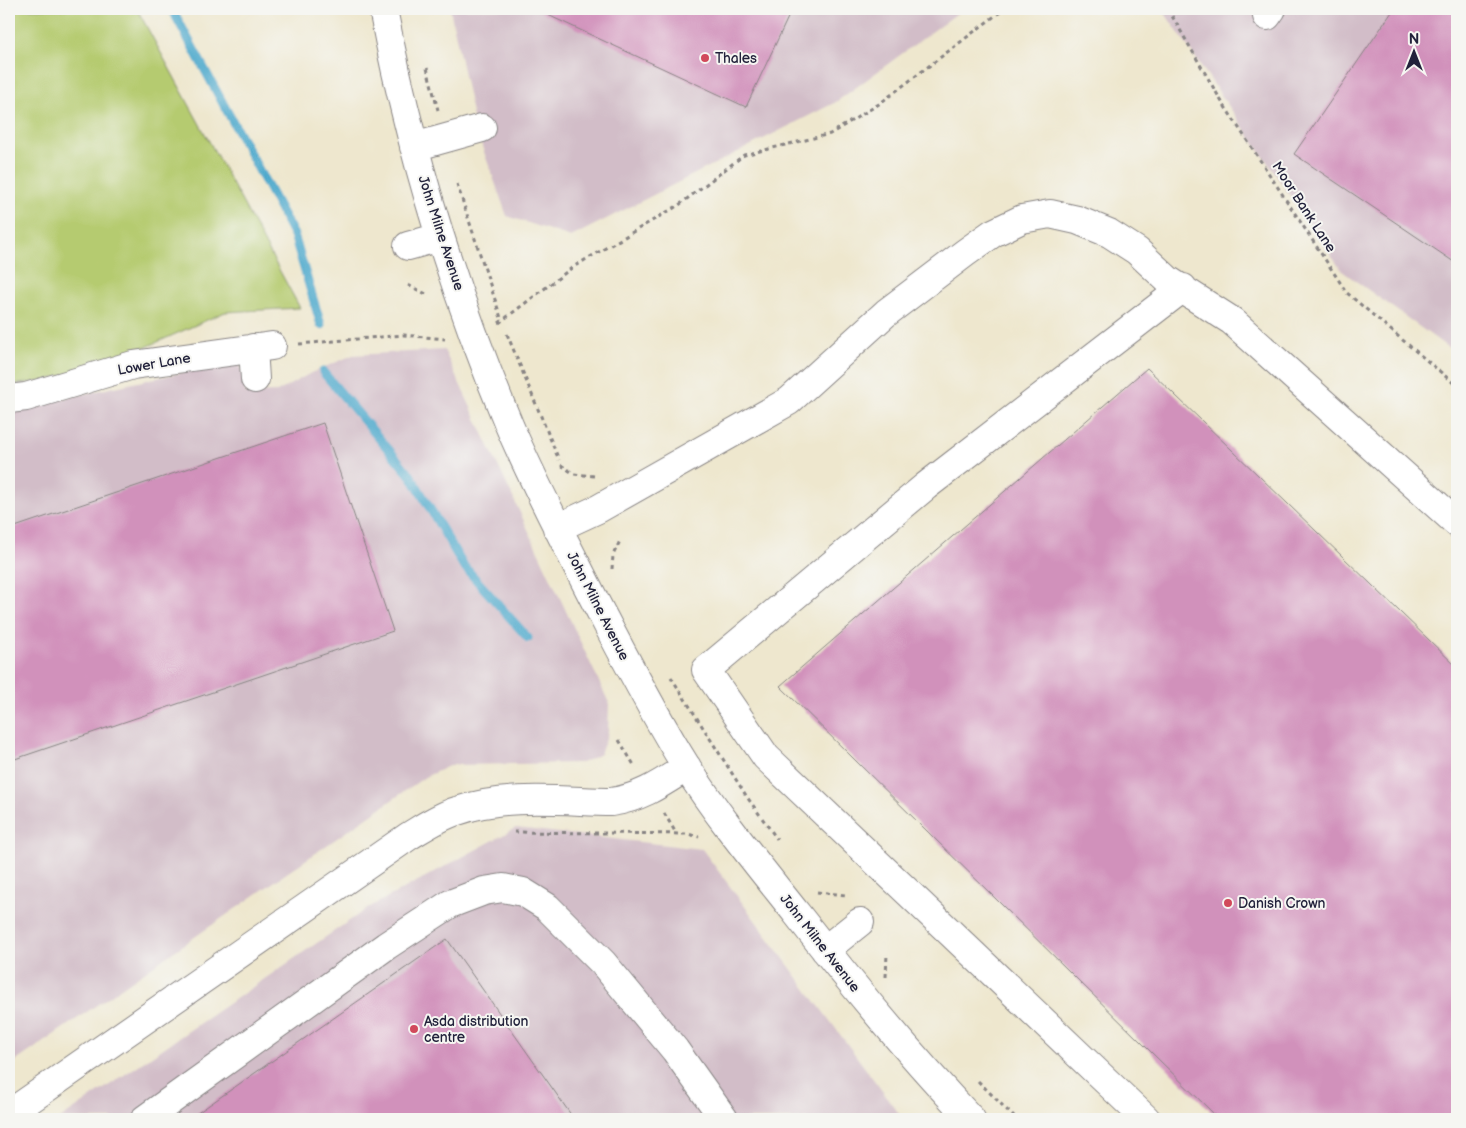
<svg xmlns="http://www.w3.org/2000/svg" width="1466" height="1128" font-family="'Balsamiq Sans',sans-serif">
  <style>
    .industrial { fill: #d2bdc8 }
    .green { fill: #b5cb70; stroke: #6c7656 }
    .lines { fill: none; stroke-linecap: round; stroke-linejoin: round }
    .stream { stroke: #4ea9cc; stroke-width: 9 }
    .building { fill: #d191bb }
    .minor-casing { stroke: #888484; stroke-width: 30 }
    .path { stroke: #888484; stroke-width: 3; stroke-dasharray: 4 4; stroke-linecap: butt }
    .minor { stroke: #fff; stroke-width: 28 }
    .poi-dot { fill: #d1495b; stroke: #f6f6f2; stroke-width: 2 }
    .labels { text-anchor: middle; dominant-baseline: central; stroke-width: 4; stroke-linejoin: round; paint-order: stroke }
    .poi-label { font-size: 14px; fill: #22223b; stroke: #f6f6f2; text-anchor: start }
    .street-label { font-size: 14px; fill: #22223b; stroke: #f6f6f2 }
  </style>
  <rect width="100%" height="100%" fill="#f6f6f2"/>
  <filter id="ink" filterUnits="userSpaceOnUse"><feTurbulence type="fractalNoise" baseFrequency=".02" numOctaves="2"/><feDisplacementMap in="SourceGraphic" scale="10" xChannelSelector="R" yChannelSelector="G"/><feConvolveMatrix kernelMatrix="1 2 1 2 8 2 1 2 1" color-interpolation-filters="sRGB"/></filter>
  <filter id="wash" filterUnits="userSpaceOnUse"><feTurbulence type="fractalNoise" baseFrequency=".0096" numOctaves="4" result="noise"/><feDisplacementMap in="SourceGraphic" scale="20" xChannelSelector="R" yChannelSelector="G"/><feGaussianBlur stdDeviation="1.12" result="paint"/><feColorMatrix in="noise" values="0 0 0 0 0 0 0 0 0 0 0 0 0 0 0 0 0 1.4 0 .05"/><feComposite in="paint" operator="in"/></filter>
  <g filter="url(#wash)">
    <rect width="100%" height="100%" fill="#eee7ce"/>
    <!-- industrial -->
    <path class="industrial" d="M450,9H963L836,102L571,237L507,216L475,127Z
      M1162,9H1457V354L1342,271Z
      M444,350L609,703L608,733L600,754L582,763L451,765L425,777L9,1066V410L235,361L241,367L246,393L277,392L311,373L353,355Z
      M516,828L702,849L903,1119H60L368,908Z"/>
    <!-- green -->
    <path class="green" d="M9,9H137L300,308L225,312L126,356L44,381L9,385Z"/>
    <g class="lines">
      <!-- stream -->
      <path class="stream" d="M172,9L294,235L321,325
        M323,372L411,476L463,565L528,638"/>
    </g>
    <g id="blocks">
      <!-- building -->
      <path class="building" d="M535,9H792L746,107Z
        M1394,9H1457V264L1294,154Z
        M1147,368L1457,667V1119H1219L780,686Z
        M323,423L393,631L9,761V529Z
        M447,939L574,1119H189Z"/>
    </g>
  </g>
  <g filter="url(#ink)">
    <use href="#blocks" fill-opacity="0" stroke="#888484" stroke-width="1"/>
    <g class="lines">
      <defs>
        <path id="minor" d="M383,9C410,151 453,291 509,425C535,486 566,544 596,603C625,658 653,713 686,766C719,818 759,866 797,914C853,986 908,1053 971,1119
          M1267,16L1272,9
          M414,147L482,128
          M408,246L440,237
          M253,348L255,379
          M9,399L26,397L133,365L272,346
          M557,528L598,509L789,401L886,313L965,253L993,233L1022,219L1050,214L1077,220L1109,233L1137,251L1168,280L1232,321L1457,523
          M825,950L860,922
          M9,1114L409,836C424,827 440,816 457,811C506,794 560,801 611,802C641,798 662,783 687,767
          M145,1119L386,946L450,904L484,891L503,888L523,892L547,907L603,963L675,1050L724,1119
          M1146,1119L766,757L706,670L926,486L1183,288"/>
      </defs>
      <!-- minor casing -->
      <use href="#minor" class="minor-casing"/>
      <!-- path -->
      <path class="path" d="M1168,9L1220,99L1347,293L1457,386
        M427,68L438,110
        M457,184L501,318
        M408,285L428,295
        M499,323L573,267L679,205L744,155L830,134L879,104L1004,9
        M507,334L559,460
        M299,344L404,335L445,339
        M561,465L574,474L594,476
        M612,569L613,555L620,541
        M671,677L747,797L777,839
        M619,740L634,765
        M664,813L676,833
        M514,832L688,834L699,837
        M817,892L846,895
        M886,977L887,953
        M978,1081L1016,1119"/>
      <!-- minor -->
      <use href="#minor" class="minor"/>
    </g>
  </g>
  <!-- markers -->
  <g class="poi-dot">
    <circle cx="705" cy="58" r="5"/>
    <circle cx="1228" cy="903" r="5"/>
    <circle cx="414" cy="1029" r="5"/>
  </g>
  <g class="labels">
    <!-- poi labels -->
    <g class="poi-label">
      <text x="715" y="58">Thales</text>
      <text x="1238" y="903">Danish Crown</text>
      <text x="424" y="1021">Asda distribution<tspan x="424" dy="16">centre</tspan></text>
    </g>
    <!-- street labels -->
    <g class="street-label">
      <text transform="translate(1304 207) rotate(57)">Moor Bank Lane</text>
      <text transform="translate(441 233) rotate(72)">John Milne Avenue</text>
      <text transform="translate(154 364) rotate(-10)">Lower Lane</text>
      <text transform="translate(598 606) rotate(63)">John Milne Avenue</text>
      <text transform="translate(820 943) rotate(52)">John Milne Avenue</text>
    </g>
  </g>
  <!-- margin -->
  <rect width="1466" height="1128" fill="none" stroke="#f6f6f2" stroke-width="30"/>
  <!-- north arrow -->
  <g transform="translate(1414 52)" stroke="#f6f6f2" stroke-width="4" paint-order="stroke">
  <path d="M0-4L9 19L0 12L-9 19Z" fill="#22223b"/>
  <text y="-8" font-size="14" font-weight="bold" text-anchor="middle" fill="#22223b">N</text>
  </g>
</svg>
